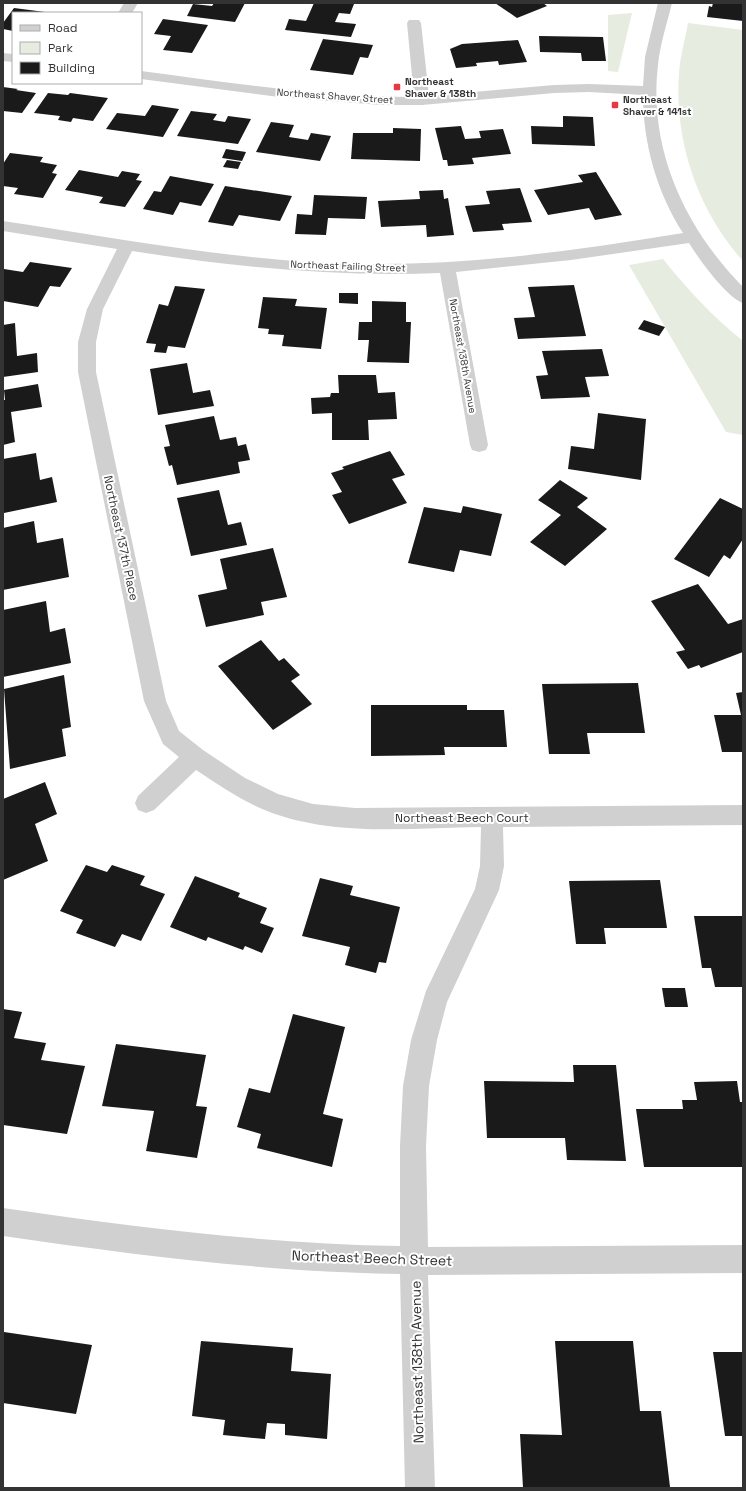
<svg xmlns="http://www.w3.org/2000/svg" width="746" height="1491" font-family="'Space Grotesk',sans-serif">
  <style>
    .green { fill: #e6ecdf }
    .building { fill: #1a1a1a }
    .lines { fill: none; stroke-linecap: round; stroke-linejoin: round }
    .minor { fill: #d0d0d0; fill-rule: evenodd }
    .poi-dot { fill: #e63946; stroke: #fff; stroke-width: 1.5 }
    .labels { text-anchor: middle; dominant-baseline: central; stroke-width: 4; stroke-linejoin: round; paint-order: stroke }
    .far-poi-label { font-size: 10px; font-weight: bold; fill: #333; stroke: #fff; text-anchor: start }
    .far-street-label { font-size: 10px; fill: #333; stroke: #fff }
    .street-label { font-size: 12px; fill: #333; stroke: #fff }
    .near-street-label { font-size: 14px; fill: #333; stroke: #fff }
  </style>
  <rect width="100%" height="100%" fill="#fff"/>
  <!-- green -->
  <path class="green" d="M632,13L618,72L608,71V15Z
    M688,23L743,30V261C698,211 674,141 679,74C680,57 685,40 688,23Z
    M663,259C687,289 713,317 743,341V435L726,432L629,265Z"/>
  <!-- building -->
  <path class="building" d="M214,3H245L235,22L187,16L193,4L212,6Z
    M314,3L354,4L350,14L339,13L335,22L356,24L351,37L285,30L289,19L306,21Z
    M495,3H543L547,6L517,18Z
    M713,3H743V21L707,17L709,6L712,7Z
    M14,8L45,12V13H13V31L3,29V23Z
    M163,19L208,25L192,53L163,50L171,36L154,34Z
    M539,36L603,37L606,61H582L581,53L540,52Z
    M323,39L373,45L368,58L360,57L353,75L310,70Z
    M518,40L527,62L499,65L498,61L476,63L477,66L456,68L450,49L462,44Z
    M3,87L18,89L16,90L36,93L22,113L3,111Z
    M48,93L68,95L70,93L108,98L93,121L73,118L71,122L58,120L60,116L34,113Z
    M152,105L179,109L163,137L106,129L117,113L145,116Z
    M191,111L217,114L213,120L225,122L228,116L251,119L238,144L177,136Z
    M563,116L593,117L595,146L532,144L531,126L563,127Z
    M271,122L294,125L289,137L308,140L311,133L331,136L320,161L256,152Z
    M461,126L465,139L481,138L479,131L503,129L511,154L472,158L474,164L448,166L447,160H443L435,128Z
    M393,128L421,129L420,161L351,159L353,133H393Z
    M226,149L246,152L242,161L222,158Z
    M10,153L43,157L40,162L57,165L52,173L57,174L43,198L14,194L18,188L3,186V164Z
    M227,160L241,162L238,169L223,167Z
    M79,170L118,177L122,171L140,174L136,180L142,181L125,207L99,203L103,197L65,190Z
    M596,172L622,215L595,220L589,208L548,215L534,190L583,182L578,175Z
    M170,176L214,184L201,206L180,202L173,215L143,209L154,191L161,192Z
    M225,186L292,196L280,221L239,215L233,226L208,222Z
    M520,188L532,222L502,224L504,230L473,232L465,206L490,204L486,191Z
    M443,190L444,199L448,198L454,235L427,237L426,225L381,227L378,201L420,199L419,191Z
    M314,195L367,197L365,219L328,218L326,235L295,234L297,214L312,215Z
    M30,262L72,268L60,287L50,286L38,307L3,301L4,269L23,272Z
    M574,285L586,336L518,339L514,318L535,317L528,287Z
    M175,286L205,289L185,348L168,346L166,353L154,352L156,344L146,343L159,304L168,306Z
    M339,293H358V304L339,303Z
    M263,297L297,299L295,306L327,308L321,349L282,346L284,335L268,334L269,329L258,328Z
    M372,301L406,302V322H411L409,363L367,362L369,340H358L359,322H372Z
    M644,320L665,327L659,336L638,329Z
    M15,323L17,356L37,353L38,372L3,377V325Z
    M602,349L609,376L585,377L590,397L541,399L536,376L548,375L542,351Z
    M187,363L193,393L210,390L214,406L158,415L150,369Z
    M338,375H376L378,393L395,392L397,419L368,420L369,440H332V413L312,414L311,398L330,397L331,393H339Z
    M38,384L42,407L11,412L15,442L3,445V400H5L4,390Z
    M598,413L646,419L641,480L568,469L571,446L594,449Z
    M214,416L220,440L236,437L238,446L246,444L250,460L238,462L240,473L177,485L172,465L169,466L164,447L170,446L165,425Z
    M390,451L405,475L392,479L407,503L349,524L332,495L342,492L331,473L344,469L342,467Z
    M36,453L40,480L52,477L57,502L4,513L3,459Z
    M560,480L588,498L577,507L607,529L565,566L530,542L561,515L538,500Z
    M219,490L228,525L241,522L247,545L191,556L177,498Z
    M720,498L743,509V539L730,559L724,555L709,577L674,559Z
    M463,506L502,514L491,556L460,550L454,572L408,563L424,507L461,513Z
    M34,521L37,543L63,538L69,577L3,590V528Z
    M273,548L287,597L261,602L264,615L206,627L198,595L227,589L220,559Z
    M698,584L728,624L743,619V652L701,668L699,665L688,669L676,652L685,650L651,601Z
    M46,601L50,632L65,628L71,663L3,677V610Z
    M261,640L279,661L284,658L300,675L291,681L312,704L273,730L218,666Z
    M64,675L71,727L62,729L66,756L10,769L4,689Z
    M638,683L645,733H587L590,754H549L542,684Z
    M743,692V752H722L714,715H741L736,693Z
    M371,705H467V710H504L507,747H444L445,755L371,756Z
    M45,782L57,814L35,824L48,861L3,880V799Z
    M86,865L107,872L112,865L145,876L140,885L165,894L141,941L122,934L115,947L76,933L83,920L60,911Z
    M195,876L240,893L238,897L267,908L260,923L274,928L262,953L245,946L243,950L208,937L206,941L170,927Z
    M320,878L353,886L350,895L400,907L386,963L379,962L376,973L345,965L350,947L302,936Z
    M660,880L667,928H604L606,944H576L569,881Z
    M694,916H743V987H715L711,968H702Z
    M662,988H685L688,1007H665Z
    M3,1009L22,1012L14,1038L46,1043L41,1060L85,1066L67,1134L3,1125Z
    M293,1014L345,1027L323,1114L343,1119L332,1167L257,1148L261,1134L237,1127L249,1088L270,1093Z
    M116,1044L206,1055L196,1106L207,1107L197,1158L146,1151L154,1111L102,1106Z
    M573,1065H616L626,1161L567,1160L565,1138H487L484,1081L574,1082Z
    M737,1081L740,1102H743V1167H644L636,1109H683L682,1100H697L694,1082Z
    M4,1332L92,1345L76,1414L3,1403V1337Z
    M201,1341L293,1348L291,1371L331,1374L327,1439L285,1435V1424L267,1423L265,1439L223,1435L225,1420L192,1416Z
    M555,1341H633L640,1411H661L670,1487L523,1488L520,1434L562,1435Z
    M713,1352H743V1436H725Z"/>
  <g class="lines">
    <!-- minor -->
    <path class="minor" d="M124,3H138L132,13H118Z
      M658,3H672C667,24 660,44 658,65C648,149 685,228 743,287V303C727,298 698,258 689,243L571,260L456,272L488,445L486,450L479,452L472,450L470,445L440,273C336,277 234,267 132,251L103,309L96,342V372L166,701L179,731L203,750L245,778L278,794L313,804L355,808L743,805V825L503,827L504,866L499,890L447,1002L437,1040L429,1086L426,1146L428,1247L743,1245V1273L428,1275L435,1488H405L400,1274C267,1272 135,1255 3,1236V1208C135,1227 266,1244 400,1246V1146L403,1086L411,1040L426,991L475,889L480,866L481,827C411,828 333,837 267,811C242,801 219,785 196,770L154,810L146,813L138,810L135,803L138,796L179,757L163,744L144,701L78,372V342L87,309L117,249L3,231V221C124,239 246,263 368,264C474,265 579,250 683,233C657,193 643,143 643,95L589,92L554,93L422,105H381L279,97L141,79V71C232,83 323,97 414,97L407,23L409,20H419L421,23L429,96L554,85L589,84L643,86L645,57Z
      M3,53L13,54V62L3,61Z"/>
  </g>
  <!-- markers -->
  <g class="poi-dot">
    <rect x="393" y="83" width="8" height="8" rx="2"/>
    <rect x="611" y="101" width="8" height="8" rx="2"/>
  </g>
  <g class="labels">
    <!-- far-poi labels -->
    <g class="far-poi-label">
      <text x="405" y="81">Northeast<tspan x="405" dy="12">Shaver &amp; 138th</tspan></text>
      <text x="623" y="99">Northeast<tspan x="623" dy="12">Shaver &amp; 141st</tspan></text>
    </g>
    <!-- far-street labels -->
    <g class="far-street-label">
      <text transform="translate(335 96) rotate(4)">Northeast Shaver Street</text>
      <text transform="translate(348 266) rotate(2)">Northeast Failing Street</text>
      <text transform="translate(463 356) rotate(80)">Northeast 138th Avenue</text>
    </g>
    <!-- street labels -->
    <g class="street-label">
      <text transform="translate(121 538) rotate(78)">Northeast 137th Place</text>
      <text x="462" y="818">Northeast Beech Court</text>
    </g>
    <!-- near-street labels -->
    <g class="near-street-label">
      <text transform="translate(372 1258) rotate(2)">Northeast Beech Street</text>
      <text transform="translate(417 1362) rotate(-91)">Northeast 138th Avenue</text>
    </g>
  </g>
  <!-- border -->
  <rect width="746" height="1491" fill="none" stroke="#333333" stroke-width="8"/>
  <!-- legend -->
  <rect x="12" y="12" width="130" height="72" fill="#ffffff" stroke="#adadad"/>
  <rect x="20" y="25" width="20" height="6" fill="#d0d0d0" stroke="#adadad"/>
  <text x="48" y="32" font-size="12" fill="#333333">Road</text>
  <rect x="20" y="42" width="20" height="12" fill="#e6ecdf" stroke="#adadad"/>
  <text x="48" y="52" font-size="12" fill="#333333">Park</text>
  <rect x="20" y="62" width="20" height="12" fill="#1a1a1a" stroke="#adadad"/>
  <text x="48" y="72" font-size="12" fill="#333333">Building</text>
</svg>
